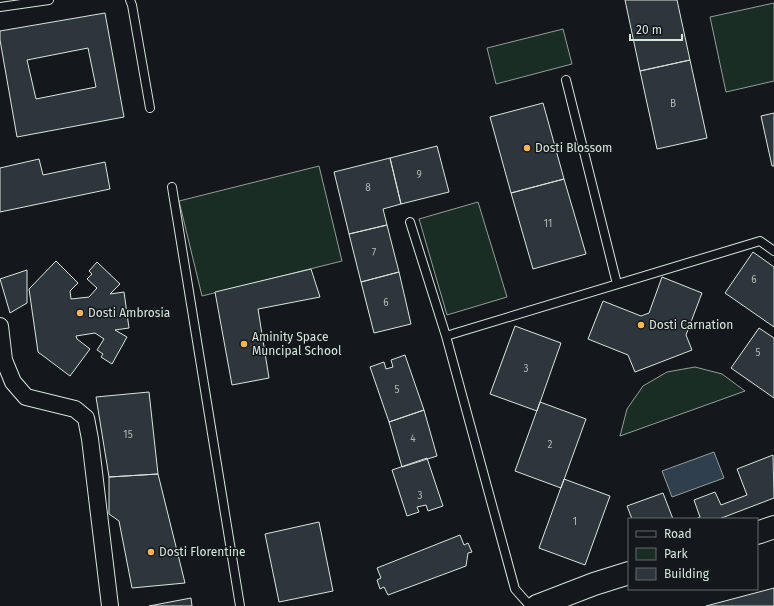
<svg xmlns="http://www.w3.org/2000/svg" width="774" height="606" font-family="'Fira Sans',sans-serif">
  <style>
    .green { fill: #1a2d24; stroke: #939e99 }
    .water { fill: #2f3f4d; stroke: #939e99 }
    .building { fill: #2c363c; stroke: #d8e6dc; fill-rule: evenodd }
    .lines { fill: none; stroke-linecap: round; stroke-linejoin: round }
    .lane-casing { stroke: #d8e6dc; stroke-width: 10 }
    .street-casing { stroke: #d8e6dc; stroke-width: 18 }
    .secondary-casing { stroke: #d8e6dc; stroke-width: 24 }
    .lane { stroke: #14181c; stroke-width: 8 }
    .street { stroke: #14181c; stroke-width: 16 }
    .secondary { stroke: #14181c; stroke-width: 22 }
    .poi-dot { fill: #ffb74d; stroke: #14181c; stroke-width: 1.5 }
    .labels { text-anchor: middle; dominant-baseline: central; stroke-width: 3; stroke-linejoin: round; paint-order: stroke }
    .number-label { font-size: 10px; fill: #adbab4 }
    .poi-label { font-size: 12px; fill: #d8e6dc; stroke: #14181c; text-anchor: start }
  </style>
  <rect width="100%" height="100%" fill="#14181c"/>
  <!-- green -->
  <path class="green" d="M774,3V81L726,92L710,17Z
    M563,29L572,64L496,84L487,48Z
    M319,166L342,261L202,296L179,201Z
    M478,202L507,297L447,315L419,219Z
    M695,367L722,374L745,391L620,436L627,409L643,386L667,372Z"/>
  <!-- water -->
  <path class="water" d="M714,452L724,478L672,497L662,471Z"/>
  <!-- building -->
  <path class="building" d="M625,0H677L690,60L640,71Z
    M105,13L124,117L17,137L0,40V31ZM88,48L96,87L36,99L27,60Z
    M690,60L707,138L657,149L640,71Z
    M543,103L564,179L511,193L490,117Z
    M774,113V166H772L761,116Z
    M437,146L449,192L401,204L390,158Z
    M390,158L401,204L383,209L387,225L349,234L334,172Z
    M39,159L43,175L105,162L110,189L0,212V168Z
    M564,179L586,254L533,269L511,193Z
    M387,225L399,272L361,282L349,234Z
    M753,252L774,267V327L725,293Z
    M56,261L78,283L70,291L71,299L89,297L97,288L87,279L92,274L89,271L97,262L120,284L110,294L124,292L129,328L115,330L127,337L112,364L101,357L103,354L97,350L104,339L95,333L76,336L77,339L90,349L70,376L38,352L29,289Z
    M311,269L320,297L258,309L269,378L232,385L215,292Z
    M27,270V303L10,313L0,279Z
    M399,272L411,324L374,333L361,282Z
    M662,277L702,293L686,335L692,350L635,372L628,355L588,339L603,301L641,316L649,313Z
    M515,326L561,343L537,411L490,394Z
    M759,328L774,338V398L731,368Z
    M405,355L424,410L389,422L370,367L384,362L386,369L393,367L391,360Z
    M149,392L158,474L109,477L96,397Z
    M540,402L586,419L561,488L515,471Z
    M424,410L437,456L402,467L389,422Z
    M773,455L774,498L719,519H696L700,517L694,500L715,492L721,505L747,495L737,469Z
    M427,458L443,506L428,511L426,505L417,507L419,512L407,516L392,470Z
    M158,474L185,583L132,588L119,521L109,514V477Z
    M564,479L610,496L585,565L539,548Z
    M663,493L673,519H632L627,506Z
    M319,522L333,591L279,602L265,534Z
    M460,535L464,545L468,543L472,552L468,553L466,566L388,595L384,587L380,589L377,580L381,578L377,568Z
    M774,588V606H706Z
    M191,598L192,606H149Z"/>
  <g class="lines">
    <defs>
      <path id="lane" d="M130,0L132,5L150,108
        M0,7L49,0
        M566,80L617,284
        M172,187L240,606
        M410,222L446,336L515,589L530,606
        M446,336L760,241L774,251"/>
      <path id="street" d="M0,326L4,360L13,382L26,397L75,409L86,418L90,439L110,606"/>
      <path id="secondary" d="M757,533L774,527
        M537,606L594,584L629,573"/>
    </defs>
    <!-- lane casing -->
    <use href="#lane" class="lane-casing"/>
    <!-- street casing -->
    <use href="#street" class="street-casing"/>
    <!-- secondary casing -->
    <use href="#secondary" class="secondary-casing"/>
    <!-- lane -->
    <use href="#lane" class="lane"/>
    <!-- street -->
    <use href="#street" class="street"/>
    <!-- secondary -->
    <use href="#secondary" class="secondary"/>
  </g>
  <!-- markers -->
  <g class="poi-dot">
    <circle cx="527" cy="148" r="4"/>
    <circle cx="80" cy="313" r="4"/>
    <circle cx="641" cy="325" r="4"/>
    <circle cx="244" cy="344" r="4"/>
    <circle cx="151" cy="552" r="4"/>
  </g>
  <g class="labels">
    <!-- number labels -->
    <g class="number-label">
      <text x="673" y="104">B</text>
      <text x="419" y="175">9</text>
      <text x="368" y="188">8</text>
      <text x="548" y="224">11</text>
      <text x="374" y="253">7</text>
      <text x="754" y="280">6</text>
      <text x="386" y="303">6</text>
      <text x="758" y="353">5</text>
      <text x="526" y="369">3</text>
      <text x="397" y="390">5</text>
      <text x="128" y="435">15</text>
      <text x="413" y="439">4</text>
      <text x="550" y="445">2</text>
      <text x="420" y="496">3</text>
      <text x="575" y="522">1</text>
    </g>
    <!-- poi labels -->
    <g class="poi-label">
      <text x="535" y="148">Dosti Blossom</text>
      <text x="88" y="313">Dosti Ambrosia</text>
      <text x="649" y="325">Dosti Carnation</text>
      <text x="252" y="337">Aminity Space<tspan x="252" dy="14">Muncipal School</tspan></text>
      <text x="159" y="552">Dosti Florentine</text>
    </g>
  </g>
  <!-- legend -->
  <rect x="628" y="518" width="130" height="72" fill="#14181c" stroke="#626a69"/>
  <rect x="636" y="531" width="20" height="6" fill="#14181c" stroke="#626a69"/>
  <text x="664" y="538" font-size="12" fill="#d8e6dc">Road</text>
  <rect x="636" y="548" width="20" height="12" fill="#1a2d24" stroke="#626a69"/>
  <text x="664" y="558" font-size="12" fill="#d8e6dc">Park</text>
  <rect x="636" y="568" width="20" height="12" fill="#2c363c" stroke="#626a69"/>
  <text x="664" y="578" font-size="12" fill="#d8e6dc">Building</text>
  <!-- scale -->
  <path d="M630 34v6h52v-6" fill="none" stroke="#d8e6dc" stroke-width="2"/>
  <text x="636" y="34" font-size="12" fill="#d8e6dc" stroke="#14181c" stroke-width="3" paint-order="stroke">20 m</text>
</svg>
